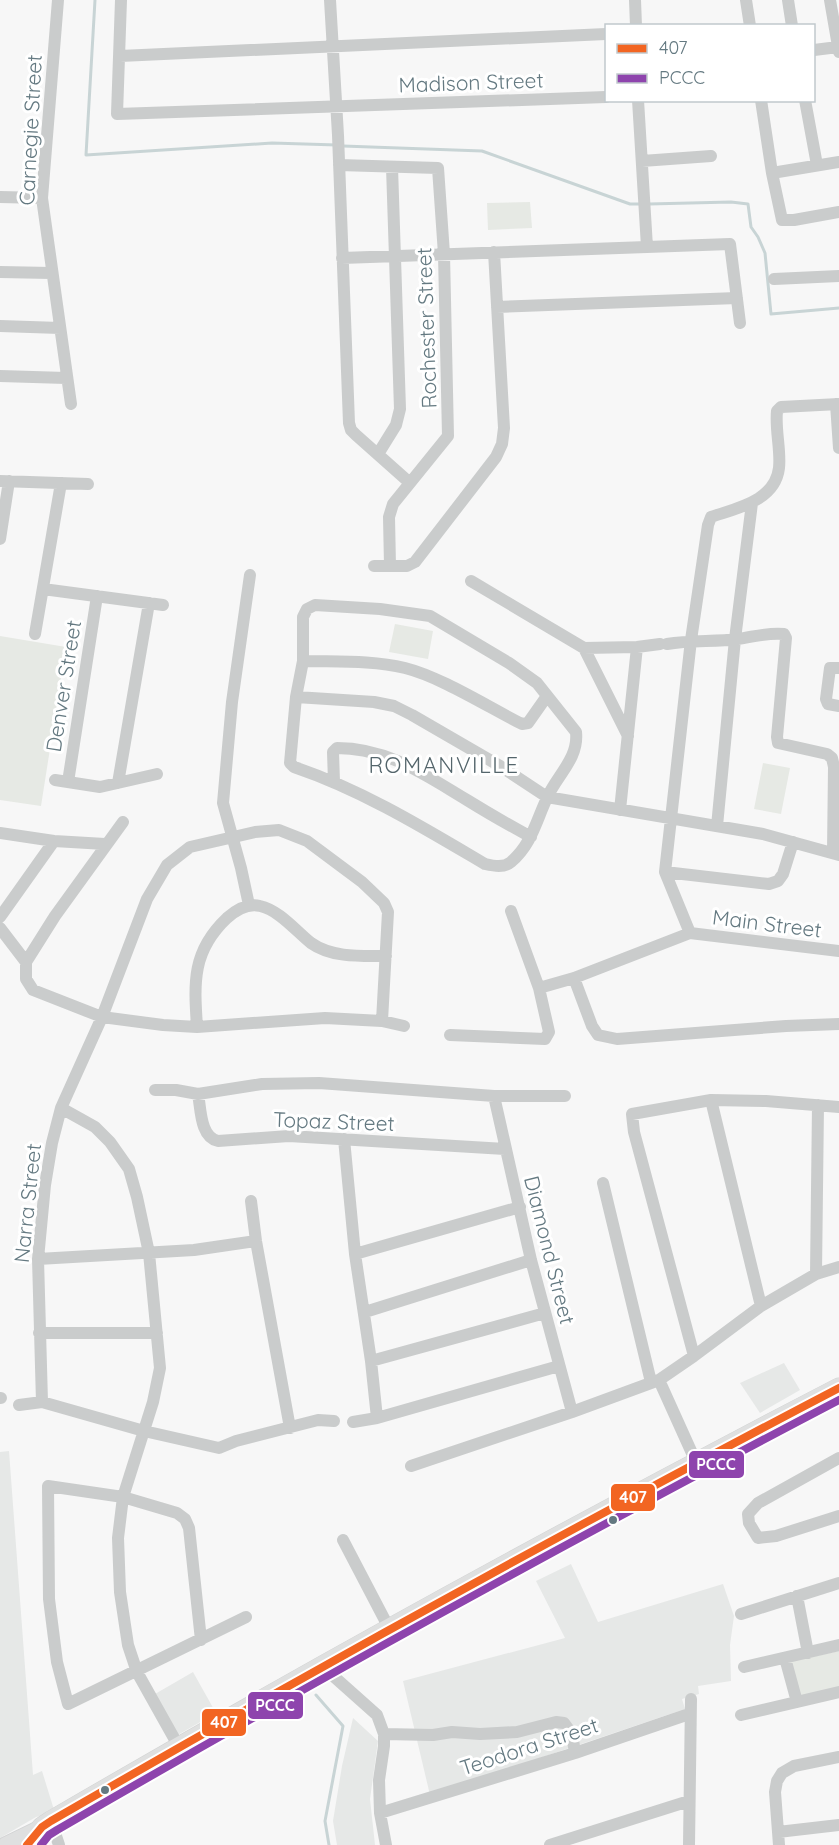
<svg xmlns="http://www.w3.org/2000/svg" width="839" height="1845" font-family="Quicksand,sans-serif">
  <style>
    .built { fill: #e6e8e7 }
    .green { fill: #e6e9e4 }
    .lines { fill: none; stroke-linecap: round; stroke-linejoin: round }
    .stream { stroke: #c8d4d5; stroke-width: 3 }
    .secondary-casing { stroke: #d2d3d4; stroke-width: 18 }
    .trunk-casing { stroke: #d3d4d4; stroke-width: 21 }
    .minor { stroke: #cacccc; stroke-width: 12 }
    .secondary { stroke: #dfe0e0; stroke-width: 16 }
    .trunk { stroke: #dfe0e0; stroke-width: 20 }
    .bus-1-casing { stroke: #fff; stroke-width: 12 }
    .bus-2-casing { stroke: #fff; stroke-width: 12 }
    .bus-1 { stroke: #f26522; stroke-width: 8 }
    .bus-2 { stroke: #8e44ad; stroke-width: 8 }
    .bus-dot { fill: #647981; stroke: #fff; stroke-width: 2 }
    .labels { text-anchor: middle; dominant-baseline: central; stroke-width: 6; stroke-linejoin: round; paint-order: stroke }
    .street-label { font-size: 21px; fill: #647981; stroke: #fff }
    .neighbourhood-label { font-size: 22px; letter-spacing: 1.5px; fill: #55666c; stroke: #fff }
    .line-badge { stroke: #fff; stroke-width: 2 }
    .badge-label { font-size: 16px; text-anchor: middle; font-weight: bold; fill: #fff }
  </style>
  <rect width="100%" height="100%" fill="#f7f7f7"/>
  <!-- built -->
  <path class="built" d="M784,1363L800,1390L760,1413L740,1383Z
    M9,1451L33,1775L42,1771L55,1813L36,1817L0,1838V1452Z
    M571,1564L598,1622L723,1584L734,1616L730,1645L731,1681L698,1686L699,1694L682,1699L685,1709L430,1795L403,1681L565,1638L536,1581Z
    M193,1672L216,1713L176,1736L155,1694Z
    M353,1718L378,1741L370,1799L375,1845H337L333,1821L342,1766Z"/>
  <!-- green -->
  <path class="green" d="M530,202L532,228L488,230L487,203Z
    M395,624L433,631L428,659L389,652Z
    M0,636L66,647L41,806L0,800Z
    M763,763L790,768L781,814L754,809Z
    M839,1651V1687L797,1697L789,1662Z"/>
  <g class="lines">
    <!-- stream -->
    <path class="stream" d="M95,0L86,155L272,143L337,145
      M343,146L482,151L630,204H642
      M649,204L731,202L748,204L751,227L758,237L765,253L771,314L839,308
      M316,1695L343,1726L325,1821L329,1845"/>
    <defs>
      <path id="secondary" d="M6,1845L39,1829"/>
      <path id="trunk" d="M27,1845L42,1827L51,1821C310,1670 573,1526 839,1388"/>
    </defs>
    <!-- secondary casing -->
    <use href="#secondary" class="secondary-casing"/>
    <!-- trunk casing -->
    <use href="#trunk" class="trunk-casing"/>
    <!-- minor -->
    <path class="minor" d="M58,0L42,198L71,404
      M121,0L117,114L606,97
      M330,0L338,135L349,423L351,430L356,435L410,483
      M635,0L636,26
      M746,0L750,26
      M788,0L792,26
      M830,0L839,52
      M814,50L838,47
      M120,56L606,34
      M638,100L647,247
      M761,100L772,173L782,220H794L839,212
      M805,100L817,165
      M642,161L711,156
      M339,165L438,168L444,254L448,436L393,504L389,517L390,566
      M772,173L839,162
      M0,197L42,198
      M342,258L730,244L740,323
      M0,272L51,273
      M774,279L839,276
      M497,307L737,298
      M0,326L60,328
      M0,376L66,378
      M836,404L839,448
      M378,454L396,425L400,409L392,167
      M0,481L88,484
      M0,539L9,481
      M374,566H407L415,562L496,457L502,444L504,428L494,252
      M471,581L584,648L637,647L660,644
      M43,589L163,605
      M315,605L380,609L430,616L509,663L537,683L576,732C579,759 556,776 547,798C536,821 532,844 511,862C504,868 494,866 485,864C424,828 362,790 294,767L290,763L296,697L303,661V617L307,609Z
      M35,634L61,483
      M667,644C691,640 714,642 738,639C753,637 769,632 784,634L786,638L777,737L778,743L827,754L832,758L834,767L833,852
      M584,648L628,736
      M303,661C337,662 372,660 405,668C441,677 488,707 522,724L528,723L547,696
      M839,668H830L826,699L828,704L839,706
      M296,697L374,702L394,706L412,715L500,766L547,797L763,834L839,855
      M55,780L100,787L157,774
      M68,782L97,596
      M334,782L333,752L337,748C388,748 425,775 467,800C488,813 509,825 531,837
      M118,783L149,603
      M620,810L637,647
      M123,822L55,916L26,962V979L33,990L102,1017L163,1025L197,1027L325,1018L382,1021L404,1026
      M717,826L735,639L752,503
      M0,833L54,841L105,844
      M665,872L769,884L778,881L783,874L793,842
      M249,905L241,868L223,803L232,702L250,575
      M511,911L539,988
      M0,917L54,841
      M0,928L26,962
      M690,933L665,872L691,640L708,525L711,517C737,508 775,501 779,468C781,450 775,430 777,411L781,407L839,404
      M574,978L592,1026L598,1035L617,1039L786,1026L839,1024
      M197,1027C194,982 192,951 227,918C236,910 248,903 260,906C279,910 296,931 311,943C332,958 362,956 386,956
      M450,1035L545,1039L549,1032L539,988L574,978L690,933L839,951
      M155,1090H176L198,1094L262,1084L319,1083L494,1096H565
      M198,1094C201,1109 200,1137 218,1141L289,1136L505,1149
      M494,1096L531,1260L572,1412
      M711,1100L761,1306
      M61,1108L95,1127L110,1142L129,1169L137,1197L149,1253L160,1368L153,1402L123,1497L118,1538L120,1592L128,1645L137,1672L179,1747
      M344,1139L355,1254L371,1361L377,1418
      M603,1183L651,1382
      M251,1201L256,1241L290,1428
      M355,1254L520,1207
      M38,1259L194,1250L256,1241
      M816,1274L818,1105
      M365,1312L531,1260
      M39,1333H157
      M694,1356L634,1132L632,1114L711,1100L766,1101L839,1107
      M371,1361L545,1313
      M659,1380L696,1462
      M0,1398H1
      M42,1402L38,1259L45,1185L52,1143L61,1108L102,1017L147,899L167,865L190,847L255,832L279,830L307,841L362,882L384,903L388,912L382,1021
      M19,1405L42,1402L144,1431L219,1448L236,1441L318,1420L334,1421
      M353,1422L377,1418L559,1366
      M839,1458L758,1503L748,1514L749,1523L758,1538L776,1536L839,1516
      M411,1466L572,1412L659,1380L694,1356L761,1306L816,1274L839,1267
      M343,1540L389,1628
      M797,1596L808,1653
      M741,1614L839,1583
      M201,1640L189,1528L185,1519L177,1513L123,1497L48,1486L49,1599L57,1662L68,1704L246,1617
      M785,1658L797,1702
      M322,1666L377,1715L384,1734V1746L379,1780L380,1813L386,1845
      M744,1667L839,1645
      M741,1715L839,1692
      M384,1734L433,1735L452,1732L480,1734L517,1732L556,1722L564,1723L572,1734L575,1753
      M380,1813L575,1753L689,1714
      M51,1821L59,1845
      M778,1832L839,1825
      M550,1845L689,1801
      M689,1845L691,1699
      M779,1845L775,1792L777,1781L782,1773L794,1766L839,1757"/>
    <!-- secondary -->
    <use href="#secondary" class="secondary"/>
    <!-- trunk -->
    <use href="#trunk" class="trunk"/>
    <defs>
      <path id="bus-1" d="M27,1845L42,1827L51,1821C311,1671 573,1527 839,1388"/>
      <path id="bus-2" d="M41,1845L49,1835L57,1830C314,1681 575,1538 839,1400"/>
    </defs>
    <!-- bus-1 casing -->
    <use href="#bus-1" class="bus-1-casing"/>
    <!-- bus-2 casing -->
    <use href="#bus-2" class="bus-2-casing"/>
    <!-- bus-1 -->
    <use href="#bus-1" class="bus-1"/>
    <!-- bus-2 -->
    <use href="#bus-2" class="bus-2"/>
  </g>
  <!-- markers -->
  <g class="bus-dot">
    <circle cx="613" cy="1520" r="5"/>
    <circle cx="105" cy="1790" r="5"/>
  </g>
  <g class="labels">
    <!-- street labels -->
    <g class="street-label">
      <text transform="translate(471 82) rotate(-2)">Madison Street</text>
      <text transform="translate(30 130) rotate(-87)">Carnegie Street</text>
      <text transform="translate(426 328) rotate(-92)">Rochester Street</text>
      <text transform="translate(63 686) rotate(-81)">Denver Street</text>
      <text transform="translate(767 923) rotate(7)">Main Street</text>
      <text transform="translate(334 1121) rotate(2)">Topaz Street</text>
      <text transform="translate(27 1203) rotate(-84)">Narra Street</text>
      <text transform="translate(550 1250) rotate(76)">Diamond Street</text>
      <text transform="translate(529 1746) rotate(-18)">Teodora Street</text>
    </g>
    <!-- neighbourhood labels -->
    <g class="neighbourhood-label">
      <text x="444" y="765">ROMANVILLE</text>
    </g>
  </g>
  <g class="line-badge">
    <rect x="688" y="1450" width="57" height="29" rx="6" fill="#8e44ad"/>
    <rect x="610" y="1483" width="46" height="29" rx="6" fill="#f26522"/>
    <rect x="247" y="1691" width="57" height="29" rx="6" fill="#8e44ad"/>
    <rect x="201" y="1708" width="46" height="29" rx="6" fill="#f26522"/>
  </g>
  <g class="badge-label">
    <text x="716" y="1470">PCCC</text>
    <text x="633" y="1503">407</text>
    <text x="275" y="1711">PCCC</text>
    <text x="224" y="1728">407</text>
  </g>
  <!-- legend -->
  <rect x="605" y="24" width="210" height="78" fill="#ffffff" stroke="#c1c9cd" stroke-width="1.5"/>
  <rect x="617" y="44" width="30" height="9" fill="#f26522" stroke="#c1c9cd" stroke-width="1.5"/>
  <text x="659" y="54" font-size="18" fill="#647981">407</text>
  <rect x="617" y="74" width="30" height="9" fill="#8e44ad" stroke="#c1c9cd" stroke-width="1.5"/>
  <text x="659" y="84" font-size="18" fill="#647981">PCCC</text>
</svg>
